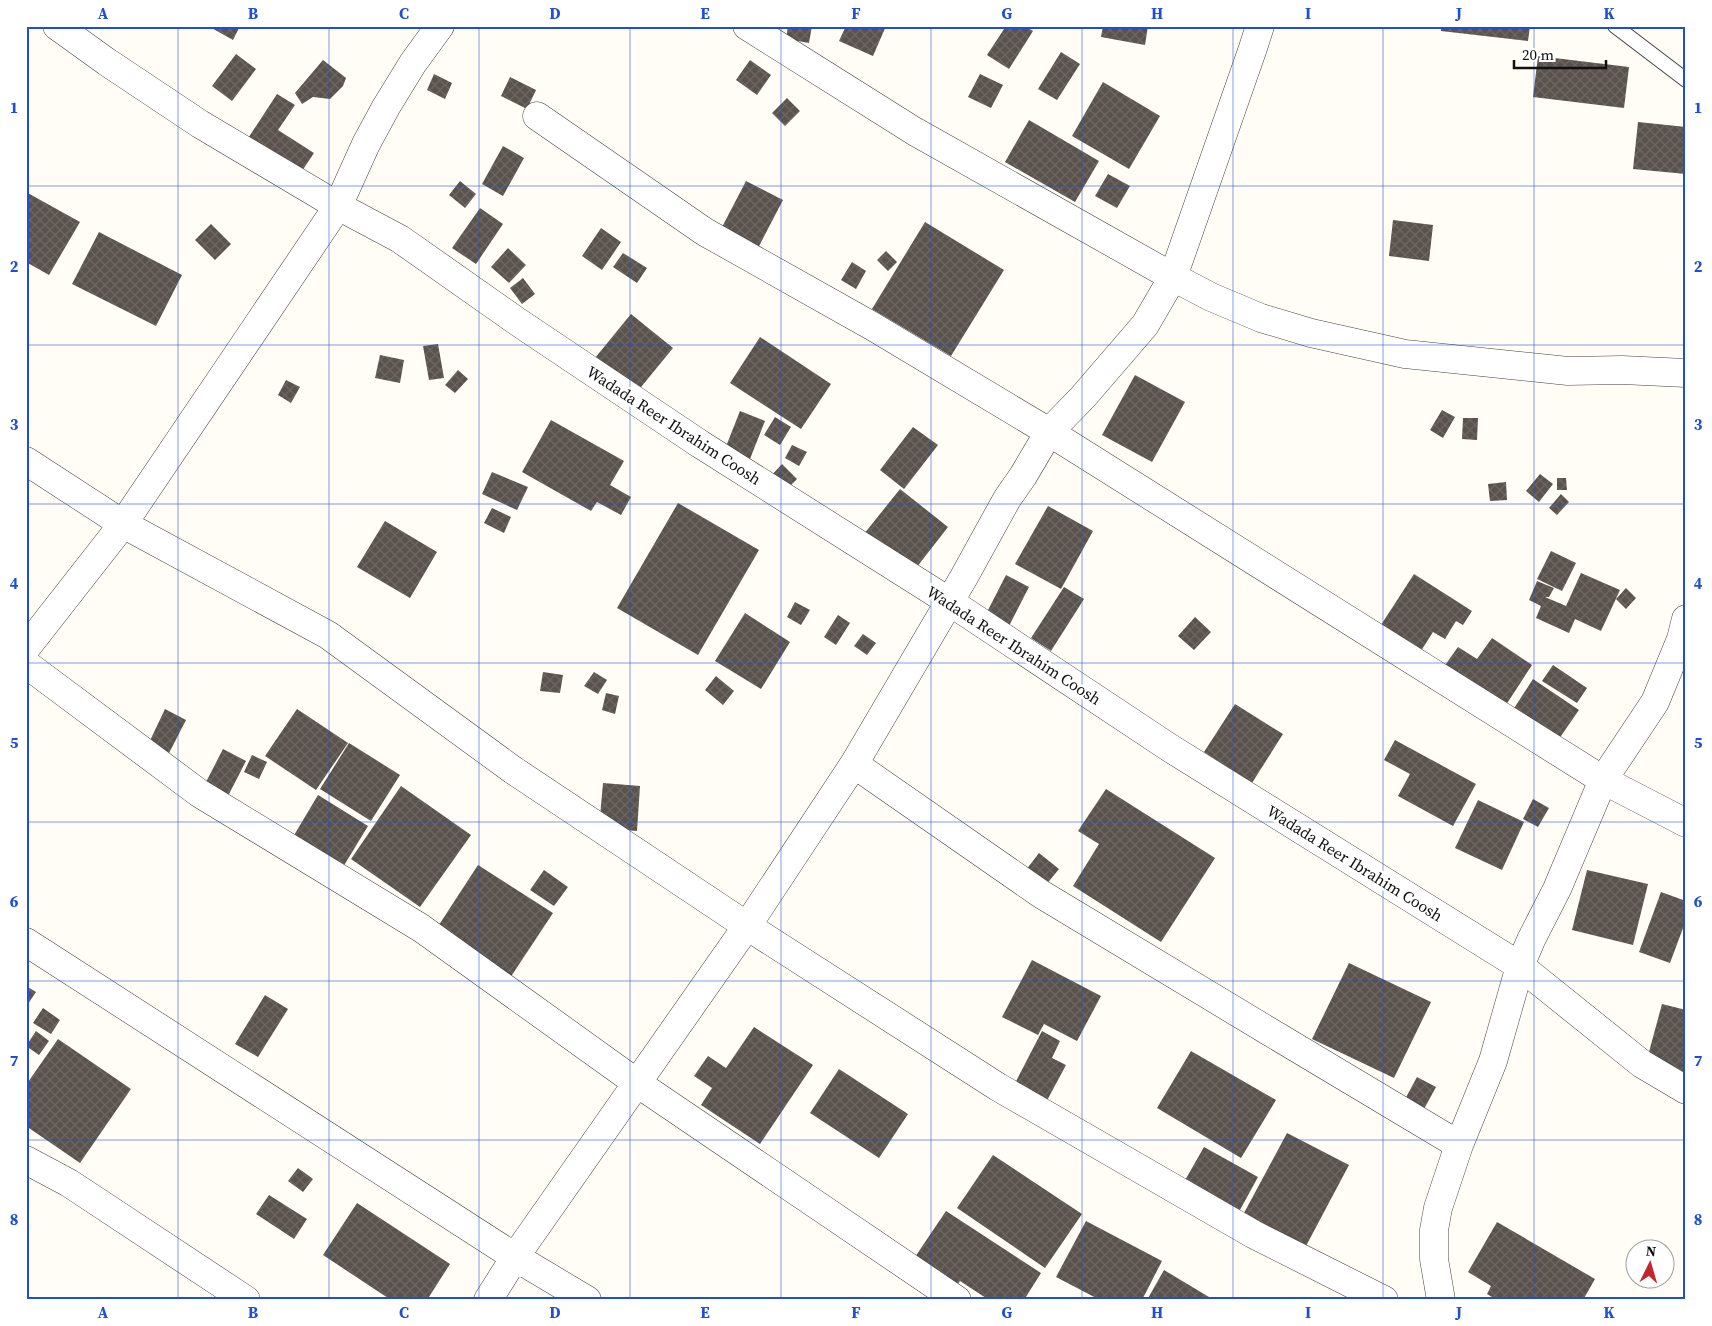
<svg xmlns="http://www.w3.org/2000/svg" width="1712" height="1326" font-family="'Source Serif 4',serif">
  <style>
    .building { fill: url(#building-cross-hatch) }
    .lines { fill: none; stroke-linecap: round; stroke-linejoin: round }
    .service-casing { stroke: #444; stroke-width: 16 }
    .minor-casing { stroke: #444; stroke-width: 29 }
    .service { stroke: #fff; stroke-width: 14 }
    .minor { stroke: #fff; stroke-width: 28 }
    .grid { fill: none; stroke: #1d4ed8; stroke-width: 1; stroke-opacity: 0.55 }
    .labels { text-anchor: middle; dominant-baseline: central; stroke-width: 5; stroke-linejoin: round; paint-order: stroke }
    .street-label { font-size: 16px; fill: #111; stroke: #fff }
    .neatline { fill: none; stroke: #1d4ed8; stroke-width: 2 }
    .grid-label { font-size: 16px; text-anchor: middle; font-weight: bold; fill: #1d4ed8 }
  </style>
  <defs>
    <pattern id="building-cross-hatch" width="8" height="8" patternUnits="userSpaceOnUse" patternTransform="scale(1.25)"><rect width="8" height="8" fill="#5a524d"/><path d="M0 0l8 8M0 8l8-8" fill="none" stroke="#6d6662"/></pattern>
  </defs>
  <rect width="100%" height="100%" fill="#fffdf5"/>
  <!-- building -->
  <path class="building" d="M208,26H240L233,40Z
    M788,26H812L809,43L786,39Z
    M846,26H886L873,56L839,41Z
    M1006,26H1025L1033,31L1009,69L987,55Z
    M1103,26H1148L1145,45L1101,37Z
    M1441,26H1530L1528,41L1441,31Z
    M1061,52L1080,64L1057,100L1038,89Z
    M236,54L256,69L232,101L212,86Z
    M1538,56L1629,67L1624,108L1533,97Z
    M323,60L346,78L343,86L330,99L313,97L302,104L295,93Z
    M750,60L771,75L757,95L736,80Z
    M434,74L452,83L445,99L427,90Z
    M980,74L1003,85L991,108L968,97Z
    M510,77L536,90L527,109L501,96Z
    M1103,82L1160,116L1129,169L1072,136Z
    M277,94L295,105L278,130L314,153L296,180L243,146Z
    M787,98L800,111L785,126L772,113Z
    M1029,120L1099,161L1075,202L1005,162Z
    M1638,122L1686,127V174L1633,169Z
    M503,146L524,158L503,196L482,184Z
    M1108,174L1130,186L1117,208L1095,196Z
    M460,181L476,194L465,208L449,195Z
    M746,181L783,200L758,248L721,229Z
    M26,192L80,222L49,275L26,262Z
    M480,208L503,224L476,264L452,248Z
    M1393,220L1433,225L1429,261L1389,256Z
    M925,222L1004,270L951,356L872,309Z
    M211,224L231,244L215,260L195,240Z
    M601,228L621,242L602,270L582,256Z
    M99,232L182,275L156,326L72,284Z
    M508,248L526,265L509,283L491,267Z
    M886,251L897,262L888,271L877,260Z
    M623,253L647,268L637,283L613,267Z
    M852,262L866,271L856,289L841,280Z
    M523,278L535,294L522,304L510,288Z
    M631,314L673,348L637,392L595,358Z
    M760,337L831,384L801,429L730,383Z
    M438,344L444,378L429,380L423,346Z
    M380,355L404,360L400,383L375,378Z
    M458,370L468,379L455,393L445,385Z
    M1135,375L1185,402L1152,462L1102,435Z
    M286,380L300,387L291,403L278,395Z
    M1442,410L1455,417L1443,438L1430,430Z
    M740,411L765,421L748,464L723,454Z
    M775,417L791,427L780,445L764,435Z
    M1463,418H1478L1477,440L1462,439Z
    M551,420L624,461L610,485L631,497L621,515L597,502L591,511L522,472Z
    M913,427L938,445L904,489L880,470Z
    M792,445L807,452L799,466L785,458Z
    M782,464L797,479L785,491L770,477Z
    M492,472L528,487L517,510L482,494Z
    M1540,474L1553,484L1539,502L1526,491Z
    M1557,478H1566L1567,490H1557Z
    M1506,482L1507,500L1490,501L1488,484Z
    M900,489L948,527L913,572L864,534Z
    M1561,494L1569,502L1557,515L1549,508Z
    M678,503L759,550L698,655L617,608Z
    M1048,506L1093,531L1061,589L1015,564Z
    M492,508L511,517L504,533L484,523Z
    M385,521L437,552L410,598L357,567Z
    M1551,551L1576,563L1562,591L1537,579Z
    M1581,573L1620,590L1601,631L1575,619L1569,633L1536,618L1541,606L1529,600L1537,581L1554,588L1549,597H1545L1566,606Z
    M1414,574L1472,611L1463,625L1456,621L1445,639L1433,632L1421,651L1381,625Z
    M1006,575L1029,587L1009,626L986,614Z
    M1064,587L1084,599L1051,651L1031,638Z
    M1626,588L1636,598L1626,609L1616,599Z
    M795,602L810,610L801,625L787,617Z
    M745,613L790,642L761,689L715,661Z
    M838,615L850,623L836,645L824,637Z
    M1195,617L1211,632L1194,650L1178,636Z
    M863,634L876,643L867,655L854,646Z
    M1492,638L1532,665L1504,708L1443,668L1458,647L1477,659Z
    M1553,665L1587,688L1577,703L1542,681Z
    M543,672L563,675L560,693L540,691Z
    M594,672L607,680L598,694L584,686Z
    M716,676L734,691L723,705L705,690Z
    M1533,679L1579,710L1554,746L1509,716Z
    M606,693L619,696L615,714L602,710Z
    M1235,704L1283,734L1252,783L1204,752Z
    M165,709L186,720L166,759L146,749Z
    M297,709L348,743L316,790L265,756Z
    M1395,740L1476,784L1453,826L1398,796L1410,774L1384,760Z
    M349,743L400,775L371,821L320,789Z
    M223,749L246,761L227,798L204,786Z
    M252,755L267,762L259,779L244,772Z
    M603,783L640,786L637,831L599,828Z
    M401,786L471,835L420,907L351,859Z
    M1106,789L1215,858L1161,942L1073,886L1099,844L1078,831Z
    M318,795L368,826L340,872L290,842Z
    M1533,799L1549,808L1538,827L1523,819Z
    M1478,800L1524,822L1502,870L1455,848Z
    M1039,853L1059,869L1046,885L1026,870Z
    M478,865L553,913L510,978L435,931Z
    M544,870L568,887L554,906L530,890Z
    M1587,870L1648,884L1633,945L1572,930Z
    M1661,892L1686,901V920L1670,963L1639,952Z
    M1032,960L1101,996L1077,1041L1044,1024L1038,1035L1002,1017Z
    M1349,963L1431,1002L1394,1078L1312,1039Z
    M26,986L36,992L28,1004L26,1003Z
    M265,995L288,1009L258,1057L235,1044Z
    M1662,1004L1686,1010V1074L1646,1063Z
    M43,1008L60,1020L51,1034L33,1023Z
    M754,1027L813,1065L760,1144L701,1105L712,1088L694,1076L708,1056L726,1068Z
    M36,1031L49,1041L39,1055L26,1046Z
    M1042,1031L1060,1041L1052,1058L1066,1065L1043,1108L1011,1091Z
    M58,1039L131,1089L80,1163L26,1126V1085Z
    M1191,1051L1276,1100L1241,1158L1157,1108Z
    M839,1069L908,1114L879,1158L810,1113Z
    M1417,1077L1436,1087L1423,1111L1404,1101Z
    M1287,1133L1349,1165L1306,1246L1244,1213Z
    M1204,1147L1258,1177L1235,1219L1180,1189Z
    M993,1155L1082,1214L1045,1268L957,1208Z
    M298,1168L313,1179L303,1192L288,1181Z
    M269,1195L307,1219L294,1239L256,1214Z
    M357,1203L450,1264L427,1300H391L323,1255Z
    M946,1211L1041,1273L1024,1300H989L960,1281L957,1285L915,1257Z
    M1086,1221L1162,1261L1142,1300H1100L1056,1277Z
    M1497,1222L1595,1279L1583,1300H1497L1487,1294L1491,1286L1468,1272Z
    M1164,1270L1214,1300H1147Z"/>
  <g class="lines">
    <defs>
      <path id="service" d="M1615,26L1686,80"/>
      <path id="minor" d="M57,26L107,62L200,124L338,206L400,239L518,322L700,444L950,602L1170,748L1520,966L1642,1064L1686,1090
        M747,26L914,131L1173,277L1211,297L1261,318L1311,333L1405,354L1568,371L1622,370L1686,373
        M537,116L705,232L872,326L1049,432L1603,780L1686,823
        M26,461L123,524L328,635L513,770L747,926L998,1087L1253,1234L1384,1300
        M26,648L123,524L338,206L366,144L386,107L413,63L440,26
        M26,664L199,793L421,928L637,1083L957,1300
        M854,764L1041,894L1270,1032L1459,1145
        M26,942L515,1257L587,1300
        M26,1160L69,1183L246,1300
        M488,1300L515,1257L747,926L854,764L964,577L1007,499L1023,476L1049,432L1083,397L1145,325L1173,277L1253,48L1260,26
        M1441,1300L1434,1259V1230L1438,1208L1459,1145L1493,1061L1520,966L1531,940L1557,889L1603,780L1655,702L1681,639L1686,619"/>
    </defs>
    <!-- service casing -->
    <use href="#service" class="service-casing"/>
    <!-- minor casing -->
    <use href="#minor" class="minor-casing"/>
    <!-- service -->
    <use href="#service" class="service"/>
    <!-- minor -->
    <use href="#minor" class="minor"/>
  </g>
  <!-- grid -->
  <path class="grid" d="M178,26V1300M329,26V1300M479,26V1300M630,26V1300M781,26V1300M931,26V1300M1082,26V1300M1233,26V1300M1383,26V1300M1534,26V1300M26,186H1686M26,345H1686M26,504H1686M26,663H1686M26,822H1686M26,981H1686M26,1140H1686"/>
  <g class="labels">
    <!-- street labels -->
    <g class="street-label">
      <text transform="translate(674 425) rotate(33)">Wadada Reer Ibrahim Coosh</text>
      <text transform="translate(1014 645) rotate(33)">Wadada Reer Ibrahim Coosh</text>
      <text transform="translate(1355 863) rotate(32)">Wadada Reer Ibrahim Coosh</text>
    </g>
  </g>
  <!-- border -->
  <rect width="1712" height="1326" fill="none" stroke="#ffffff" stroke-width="55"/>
  <!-- north arrow -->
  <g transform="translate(1650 1264) rotate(5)"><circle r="24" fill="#ffffff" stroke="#a0a0a0"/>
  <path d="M0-4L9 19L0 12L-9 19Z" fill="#c4262e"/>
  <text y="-8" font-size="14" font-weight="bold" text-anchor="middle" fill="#111111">N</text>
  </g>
  <!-- scale -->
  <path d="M1514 60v8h92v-8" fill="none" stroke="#111111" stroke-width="2.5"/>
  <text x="1522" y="60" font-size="15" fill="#111111" stroke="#ffffff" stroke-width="4" paint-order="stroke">20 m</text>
  <rect x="28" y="28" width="1656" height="1270" class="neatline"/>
  <g class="grid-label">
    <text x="103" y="19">A</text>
    <text x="253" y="19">B</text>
    <text x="404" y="19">C</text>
    <text x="555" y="19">D</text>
    <text x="705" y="19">E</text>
    <text x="856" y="19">F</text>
    <text x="1007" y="19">G</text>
    <text x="1157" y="19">H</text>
    <text x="1308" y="19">I</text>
    <text x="1459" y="19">J</text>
    <text x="1609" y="19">K</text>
    <text x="14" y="113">1</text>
    <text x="1698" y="113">1</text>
    <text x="14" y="272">2</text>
    <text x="1698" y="272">2</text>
    <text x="14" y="430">3</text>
    <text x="1698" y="430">3</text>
    <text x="14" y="589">4</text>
    <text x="1698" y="589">4</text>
    <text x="14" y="748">5</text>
    <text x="1698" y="748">5</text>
    <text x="14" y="907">6</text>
    <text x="1698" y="907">6</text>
    <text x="14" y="1066">7</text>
    <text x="1698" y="1066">7</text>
    <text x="14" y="1225">8</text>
    <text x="1698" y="1225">8</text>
    <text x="103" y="1318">A</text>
    <text x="253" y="1318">B</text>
    <text x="404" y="1318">C</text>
    <text x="555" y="1318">D</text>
    <text x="705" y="1318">E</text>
    <text x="856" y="1318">F</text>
    <text x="1007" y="1318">G</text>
    <text x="1157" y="1318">H</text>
    <text x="1308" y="1318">I</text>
    <text x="1459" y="1318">J</text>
    <text x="1609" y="1318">K</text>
  </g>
</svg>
